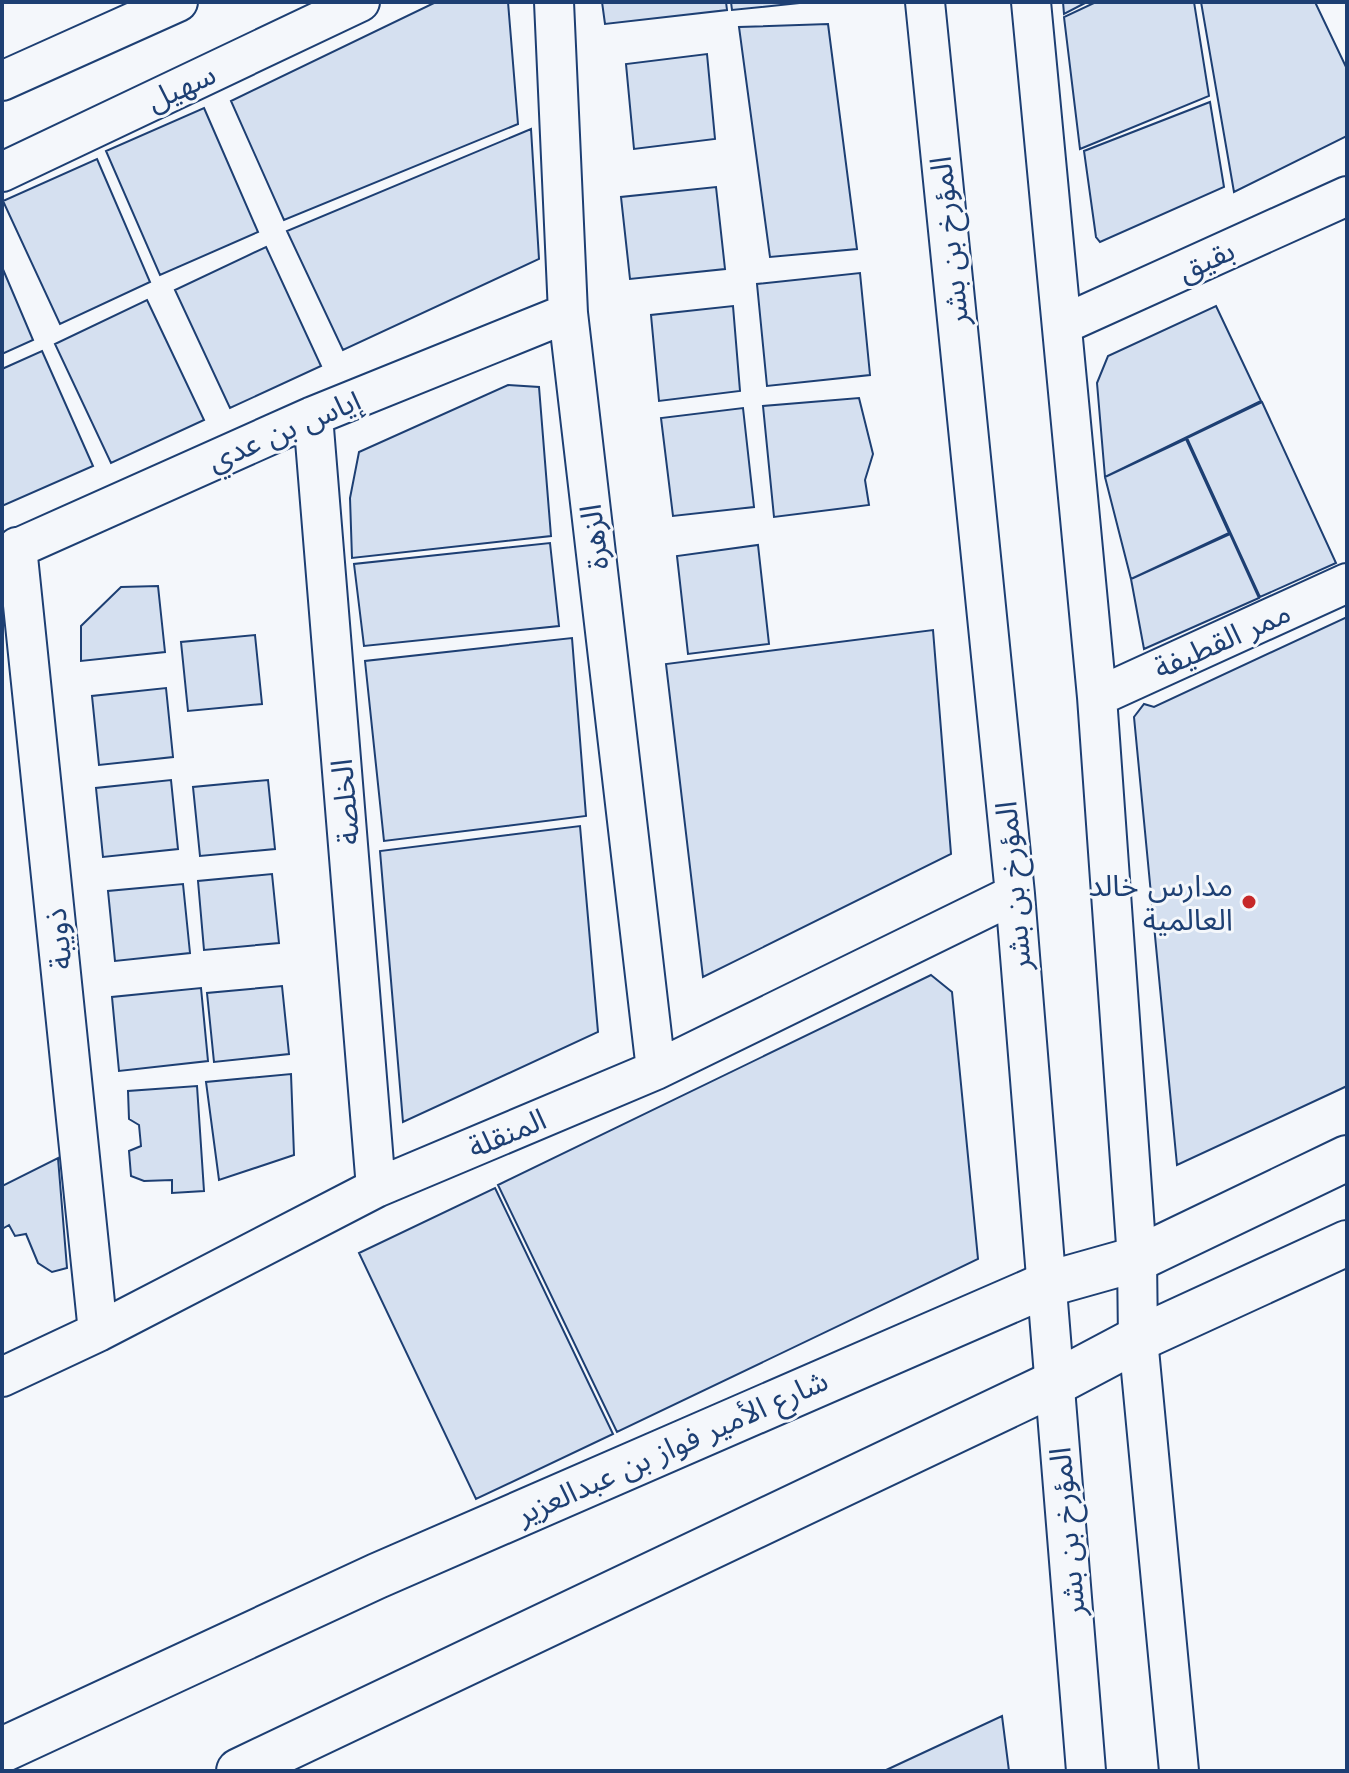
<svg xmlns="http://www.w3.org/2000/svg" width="1349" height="1773" font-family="Jost,'Noto Sans Arabic',sans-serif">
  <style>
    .building { fill: #d5e0f0; stroke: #1d3f73; stroke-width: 2 }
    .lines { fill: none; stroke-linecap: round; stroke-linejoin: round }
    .minor-casing { stroke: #1d3f73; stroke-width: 42 }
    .major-casing { stroke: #1d3f73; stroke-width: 48 }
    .minor { stroke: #f4f7fb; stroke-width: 38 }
    .major { stroke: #f4f7fb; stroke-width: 44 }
    .poi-dot { fill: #c62828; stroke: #f4f7fb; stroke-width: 3 }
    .labels { text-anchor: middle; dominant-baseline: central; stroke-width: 6; stroke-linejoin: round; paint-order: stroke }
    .street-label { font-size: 30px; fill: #1d3f73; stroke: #f4f7fb }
    .poi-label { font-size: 30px; fill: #1d3f73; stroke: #f4f7fb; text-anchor: end }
  </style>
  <rect width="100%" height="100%" fill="#f4f7fb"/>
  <!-- building -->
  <path class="building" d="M436,2H508L518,124L284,220L231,101Z
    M602,2H726L727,10L605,24Z
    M731,2H809L732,10Z
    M1063,2H1087L1064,14Z
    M1096,2H1194L1209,96L1080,149L1064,17Z
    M1201,2H1315L1347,69V136L1234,192Z
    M828,24L857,249L770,257L739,27Z
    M707,54L715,139L634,149L626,64Z
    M1210,102L1224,187L1100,242L1096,237L1084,151Z
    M204,108L258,232L160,275L106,151Z
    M531,129L539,259L343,350L287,231Z
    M97,159L150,282L60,324L3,201Z
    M716,187L725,269L630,279L621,197Z
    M266,247L321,366L230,408L175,290Z
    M2,267L33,340L2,354Z
    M860,273L870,375L767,386L757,284Z
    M147,300L204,420L111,463L55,344Z
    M733,306L740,391L659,401L651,315Z
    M1216,306L1261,401L1105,477L1097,383L1108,356Z
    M42,351L93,466L2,506V369Z
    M508,385L539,387L551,536L352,558L350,498L359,452Z
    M859,398L873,454L865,480L869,505L774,517L763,406Z
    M1262,402L1336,563L1260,597L1187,438Z
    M743,408L754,507L673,516L661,418Z
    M1186,439L1229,533L1131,579L1105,477Z
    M1230,534L1259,598L1144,649L1131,579Z
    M550,543L559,626L364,646L354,564Z
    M758,545L769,644L688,654L677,556Z
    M158,586L165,652L81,661V626L121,587Z
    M1347,617V1086L1177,1165L1134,717L1144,704L1154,707Z
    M933,630L951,854L703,977L666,664Z
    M255,635L262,704L188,711L181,642Z
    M572,638L586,816L384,841L365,661Z
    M166,688L173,757L99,765L92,696Z
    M171,780L178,849L103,857L96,788Z
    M268,780L275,849L200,856L193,787Z
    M580,826L598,1032L403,1122L380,851Z
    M272,874L279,943L204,950L198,881Z
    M183,884L190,953L115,961L108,891Z
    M931,975L952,992L978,1259L617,1432L498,1185Z
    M282,986L289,1054L214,1062L207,993Z
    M201,988L208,1061L119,1071L112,997Z
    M291,1074L294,1155L219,1180L206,1082Z
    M197,1086L204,1191L172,1193V1180L144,1181L131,1176L129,1151L141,1146L139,1125L129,1119L128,1091Z
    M58,1158L67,1268L52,1272L38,1263L26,1234L15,1236L9,1225L2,1229V1186Z
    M495,1188L613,1434L476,1499L359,1253Z
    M1002,1716L1009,1771H884Z"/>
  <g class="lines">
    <defs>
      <path id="minor" d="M554,2L568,313L656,1070
        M925,2L1015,894L1086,1771
        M1031,2L1097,697L1137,1259L1138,1339L1179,1771
        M2,81L178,2
        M2,172L360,2
        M1064,324L1347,196
        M313,416L376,1188
        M17,547L98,1332
        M2,555L313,416L568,313
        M1097,697L1347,583
        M2,1377L98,1332L376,1188L656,1070L1015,894"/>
      <path id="major" d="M2,1750L377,1576L1048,1284L1137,1259L1347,1158
        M239,1771L1055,1383L1138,1339L1347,1243"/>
    </defs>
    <!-- minor casing -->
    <use href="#minor" class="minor-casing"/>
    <!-- major casing -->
    <use href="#major" class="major-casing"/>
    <!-- minor -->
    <use href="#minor" class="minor"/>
    <!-- major -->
    <use href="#major" class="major"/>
  </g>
  <!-- markers -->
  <circle class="poi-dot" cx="1249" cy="902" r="8"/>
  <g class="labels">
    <!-- street labels -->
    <g class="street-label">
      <text transform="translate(181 87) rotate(-25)">سهيل</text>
      <text transform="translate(949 241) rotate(-96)">المؤرخ بن بشر</text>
      <text transform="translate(1206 260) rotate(-24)">بقيق</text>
      <text transform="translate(284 430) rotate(-23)">إياس بن عدي</text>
      <text transform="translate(594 537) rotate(-97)">الزهرة</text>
      <text transform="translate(1222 640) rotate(-24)">ممر القطيفة</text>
      <text transform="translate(345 802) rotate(-95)">الخلصة</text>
      <text transform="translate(1013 886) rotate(-95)">المؤرخ بن بشر</text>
      <text transform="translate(58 939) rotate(-96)">ذويبة</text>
      <text transform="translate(507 1133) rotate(-23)">المنقلة</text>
      <text transform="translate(672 1447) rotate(-24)">شارع الأمير فواز بن عبدالعزير</text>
      <text transform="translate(1067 1532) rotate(-95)">المؤرخ بن بشر</text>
    </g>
    <!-- poi labels -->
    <g class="poi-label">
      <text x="1233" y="885">مدارس خالد<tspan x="1233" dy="34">العالمية</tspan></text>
    </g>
  </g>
  <!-- border -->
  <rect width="1349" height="1773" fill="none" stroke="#1d3f73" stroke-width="8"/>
</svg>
